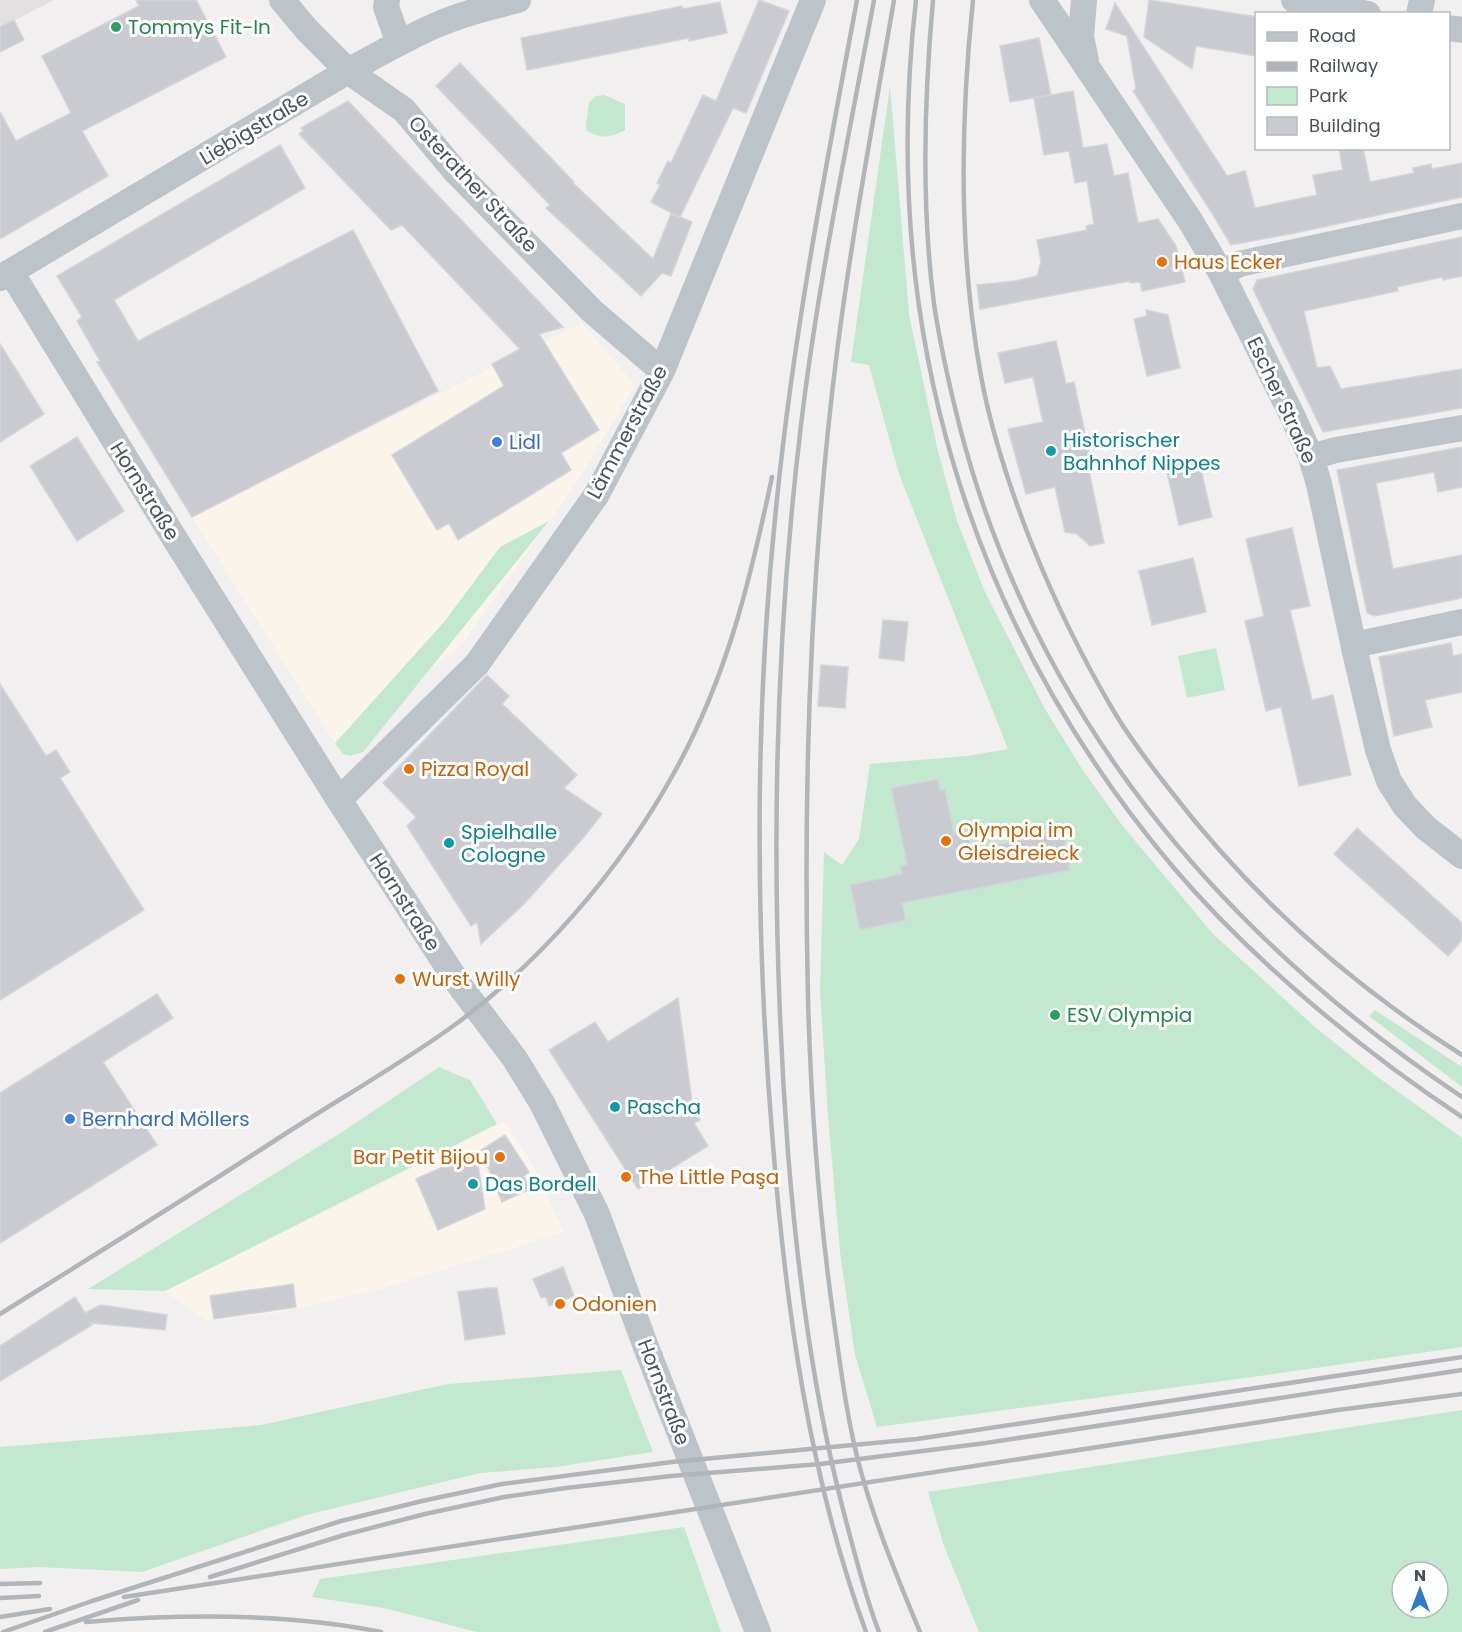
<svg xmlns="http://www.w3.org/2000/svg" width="1462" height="1632" font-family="Poppins,sans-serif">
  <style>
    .commercial { fill: #faf4ea }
    .education { fill: #e2e0e0 }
    .green { fill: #c2e9cf; fill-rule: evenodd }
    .building { fill: #c9cbd0; stroke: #d3d5d9; stroke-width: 1.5 }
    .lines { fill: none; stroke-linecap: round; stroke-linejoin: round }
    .minor { stroke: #bcc3c9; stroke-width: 26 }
    .rail { stroke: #b1b4b8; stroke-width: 4.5 }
    .leisure-dot { fill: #2e9e5b; stroke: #fff; stroke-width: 2 }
    .food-dot { fill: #e8710a; stroke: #fff; stroke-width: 2 }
    .shop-dot { fill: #3f7fe0; stroke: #fff; stroke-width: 2 }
    .culture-dot { fill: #0f9aa8; stroke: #fff; stroke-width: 2 }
    .labels { text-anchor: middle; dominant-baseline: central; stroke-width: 6; stroke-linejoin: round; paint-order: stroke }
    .leisure-label { font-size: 20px; fill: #27864d; stroke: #fff; text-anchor: start }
    .street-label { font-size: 20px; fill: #495259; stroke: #fff }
    .food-label { font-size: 20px; fill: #c56008; stroke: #fff; text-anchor: start }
    .culture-label { font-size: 20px; fill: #0d838f; stroke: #fff; text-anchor: start }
    .shop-label { font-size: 20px; fill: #366cbe; stroke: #fff; text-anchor: start }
  </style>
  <rect width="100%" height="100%" fill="#f1efef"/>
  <!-- commercial -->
  <path class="commercial" d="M582,323L635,385L575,485L460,647L358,721L334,742L192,517Z
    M505,1121L534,1168L564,1232L381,1289L275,1313L207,1321L165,1291Z"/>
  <!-- education -->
  <path class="education" d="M0,0H54L0,28Z"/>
  <!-- green -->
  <path class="green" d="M890,86L909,314L937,447L957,521L985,592L1045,709L1082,769L1122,825L1213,934L1315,1027L1375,1075L1462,1138V1347L1245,1378L877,1427L855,1355L840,1252L828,1116L820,991L824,852L842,865L859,839L870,764L968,756L1008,749L899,474L869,365L851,362Z
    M604,95L625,104V130C611,138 601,139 587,131L586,126L589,102L596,96Z
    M549,521L363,752L350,756L343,754L335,744L338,740L444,622L500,547Z
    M1216,648L1225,690L1187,698L1178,656Z
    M1375,1010L1462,1067V1087L1369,1016Z
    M439,1067L470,1080L497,1124L165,1291L88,1289L342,1132Z
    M621,1370L653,1452L556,1467L480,1473L306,1515L142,1572L37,1567L0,1569V1447L261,1425L448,1384Z
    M1462,1410V1632H979L944,1546L928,1492ZM1402,1572H1438V1608H1402Z
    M684,1527L721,1632H477L384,1608L312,1597L320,1579Z"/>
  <!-- building -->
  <path class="building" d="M136,0H196L226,57L82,131L108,176L0,239V112L16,141L71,113L42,56L139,6Z
    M759,0L789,11L746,113L733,108L680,217L692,222L671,276L662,273L641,296L546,208L550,205L436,86L460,63L574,182L573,183L653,259L671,214L679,217L651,202L660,185L657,183L668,161L671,163L703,95L716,101Z
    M1149,0L1257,17V56L1196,46L1192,69L1144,37Z
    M720,2L727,33L689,41V38L527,70L521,38L682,6L683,9Z
    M1115,3L1227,176L1245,171L1255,208L1317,195L1313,175L1343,170L1339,148H1363L1370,182L1414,173L1413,168L1431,164L1432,169L1462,163V197L1295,233L1231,245L1210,210L1133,91L1136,89L1127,36L1106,29Z
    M14,20L24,40L0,52V27Z
    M1039,38L1051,95L1010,102L1000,46Z
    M1073,91L1083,148L1107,144L1114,176L1128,173L1138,223L1158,219L1176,246L1185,282L1142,291L1140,282L1130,283V281L980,309L977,285L1015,281L1037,276L1041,262L1037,240L1087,230L1086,226L1094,224L1087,181L1075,183L1069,151L1044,155L1034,98Z
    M348,101L563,327L539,334L599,430L561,453L571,470L458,540L449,523L437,530L392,455L504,386L492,364L520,349L402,225L391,230L299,134L303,131L301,128Z
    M280,145L305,188L114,300L138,341L353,230L438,391L192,517L97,362L100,361L77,321L82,317L57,276Z
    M1462,237V276L1443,280L1442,277L1397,287L1398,291L1304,311L1317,368L1330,366L1341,389L1462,369V408L1323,432L1253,289L1257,280Z
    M1146,310L1168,315L1180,368L1147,376L1134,319L1147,316Z
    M1056,341L1066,384L1074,382L1091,461H1087L1104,543L1090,546L1077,534L1065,532L1055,487L1026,494L1008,429L1043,422L1033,377L1005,383L998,353Z
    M0,344L44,414L0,442Z
    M77,437L124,511L77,541L30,466Z
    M1462,447V487L1438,492L1434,472L1376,483L1393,569L1462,555V598L1375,616L1367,613L1337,470Z
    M1199,461L1212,517L1179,525L1166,468Z
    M1292,528L1310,606L1290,610L1312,700L1333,695L1351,775L1299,786L1281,707L1266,711L1245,621L1264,616L1246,539Z
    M1193,558L1206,612L1152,625L1139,571Z
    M883,620L908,622L904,661L879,658Z
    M1451,643L1453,656L1462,654V692L1425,700L1432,727L1394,736L1379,657Z
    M821,665L848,667L845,708L818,706Z
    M487,675L509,696L502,704L577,775L564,788L602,814L584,837L524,904L481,944L477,922L471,926L407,826L416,817L383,783Z
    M0,684L46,756L56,750L70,772L60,778L144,910L0,1000Z
    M938,779L940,790L945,789L954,834L968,831L971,850L1063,832L1070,870L902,903L906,920L860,930L850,885L902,874L900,866L907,864L891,788Z
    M1357,828L1462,923V940L1448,956L1334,854Z
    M157,994L173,1018L103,1062L157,1145L0,1243V1093Z
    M678,998L693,1109L700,1120L694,1123L708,1146L638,1189L549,1050L595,1022L608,1042Z
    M505,1135L529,1172L524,1176L530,1189L502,1202L481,1150Z
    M476,1152L485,1209L438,1230L416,1179Z
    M563,1267L574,1296L549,1306L546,1297L541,1298L533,1279Z
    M293,1284L296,1307L214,1319L210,1296Z
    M489,1288H497L505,1334L465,1340L458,1292Z
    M75,1297L85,1313L101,1305L167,1315L165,1330L91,1323L92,1325L0,1381V1346Z"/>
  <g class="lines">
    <!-- minor -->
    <path class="minor" d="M282,0L307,30L348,71L404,110L455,171L592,311L662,371
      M387,0L386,7L399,43
      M1042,0L1191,222L1221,273L1292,415L1311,457L1319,484L1355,652L1378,750L1389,781L1405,806L1426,828L1462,856
      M1084,0L1081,37L1086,61
      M1294,0L1368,14
      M1419,14L1422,0
      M1448,28L1462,30
      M11,272L178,544L339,800L460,986L515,1059L542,1103L597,1214L646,1347L758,1632
      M1221,273L1239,264L1462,216
      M0,278L348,71C377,55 405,39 434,26C461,14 490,7 518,0
      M1311,457L1336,450L1462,428
      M1354,645L1462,622
      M339,800L477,664L597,494L662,371L813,0"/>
    <!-- rail -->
    <path class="rail" d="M857,0C826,166 794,331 777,499C754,713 755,931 773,1145C786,1309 809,1476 866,1632
      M874,0C848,141 818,282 801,425C772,666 770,910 788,1153C798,1277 814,1400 846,1521C856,1558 865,1596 879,1632
      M894,0C874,117 852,234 837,352C810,566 803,783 808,999C811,1107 819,1215 834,1321C841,1370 847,1420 860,1468C875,1524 898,1579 920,1632
      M916,0C879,320 965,620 1173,867C1252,960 1361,1050 1462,1117
      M933,0C924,100 921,204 934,304C940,344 949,384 959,424C1033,713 1218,933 1462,1097
      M973,0C960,125 958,252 981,376C991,431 1009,485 1029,537C1053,598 1082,658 1116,715C1132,741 1151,766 1170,790C1252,897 1348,983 1462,1055
      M0,1314C96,1254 193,1194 288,1132C341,1098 397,1066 449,1029C539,965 622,868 675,771C727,677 750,581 772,477
      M210,1577L344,1535L425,1514L504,1497L566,1488L671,1476L820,1464L986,1443L1462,1370
      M0,1584L40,1583
      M124,1597L1338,1410L1462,1394
      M0,1598L39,1596
      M0,1617L50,1609
      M86,1622C181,1614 288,1613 381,1632
      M3,1632L92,1601L341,1521L422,1501L502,1484L672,1462L917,1439L1462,1357
      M45,1632L138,1600"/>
  </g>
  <!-- markers -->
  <g class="leisure-dot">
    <circle cx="116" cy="27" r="6"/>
    <circle cx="1055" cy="1015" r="6"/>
  </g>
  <g class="food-dot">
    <circle cx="1162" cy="262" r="6"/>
    <circle cx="409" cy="769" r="6"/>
    <circle cx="946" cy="841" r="6"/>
    <circle cx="400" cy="979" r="6"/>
    <circle cx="500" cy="1157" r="6"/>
    <circle cx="626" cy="1177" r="6"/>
    <circle cx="560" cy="1304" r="6"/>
  </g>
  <g class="shop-dot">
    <circle cx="497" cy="442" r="6"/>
    <circle cx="70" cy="1119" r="6"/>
  </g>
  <g class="culture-dot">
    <circle cx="1051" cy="451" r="6"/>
    <circle cx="449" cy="843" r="6"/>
    <circle cx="615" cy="1107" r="6"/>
    <circle cx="473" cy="1184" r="6"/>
  </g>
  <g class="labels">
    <!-- leisure labels -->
    <g class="leisure-label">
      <text x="128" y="27">Tommys Fit-In</text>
      <text x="1067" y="1015">ESV Olympia</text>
    </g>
    <!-- street labels -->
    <g class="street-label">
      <text transform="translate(254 128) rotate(-31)">Liebigstraße</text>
      <text transform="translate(473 184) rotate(47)">Osterather Straße</text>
      <text transform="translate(1282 400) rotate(65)">Escher Straße</text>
      <text transform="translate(627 432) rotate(-62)">Lämmerstraße</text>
      <text transform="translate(145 491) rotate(58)">Hornstraße</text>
      <text transform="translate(405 902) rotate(57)">Hornstraße</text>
      <text transform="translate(664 1392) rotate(69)">Hornstraße</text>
    </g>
    <!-- food labels -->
    <g class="food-label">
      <text x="1174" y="262">Haus Ecker</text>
      <text x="421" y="769">Pizza Royal</text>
      <text x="958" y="830">Olympia im<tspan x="958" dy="23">Gleisdreieck</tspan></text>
      <text x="412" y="979">Wurst Willy</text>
      <text x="488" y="1157" text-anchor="end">Bar Petit Bijou</text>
      <text x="638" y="1177">The Little Paşa</text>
      <text x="572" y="1304">Odonien</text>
    </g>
    <!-- culture labels -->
    <g class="culture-label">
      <text x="1063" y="440">Historischer<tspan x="1063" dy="23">Bahnhof Nippes</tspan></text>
      <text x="461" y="832">Spielhalle<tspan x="461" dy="23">Cologne</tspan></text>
      <text x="627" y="1107">Pascha</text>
      <text x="485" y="1184">Das Bordell</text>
    </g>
    <!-- shop labels -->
    <g class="shop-label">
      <text x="509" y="442">Lidl</text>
      <text x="82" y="1119">Bernhard Möllers</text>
    </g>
  </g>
  <!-- legend -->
  <rect x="1255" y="12" width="195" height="138" fill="#ffffff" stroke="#b6babd" stroke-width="1.5"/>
  <rect x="1267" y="32" width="30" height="9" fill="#bcc3c9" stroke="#b6babd" stroke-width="1.5"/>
  <text x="1309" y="42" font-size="18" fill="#495259">Road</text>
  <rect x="1267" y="62" width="30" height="9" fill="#b1b4b8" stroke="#b6babd" stroke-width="1.5"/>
  <text x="1309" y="72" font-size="18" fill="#495259">Railway</text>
  <rect x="1267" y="87" width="30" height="18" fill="#c2e9cf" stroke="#b6babd" stroke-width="1.5"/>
  <text x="1309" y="102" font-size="18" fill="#495259">Park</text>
  <rect x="1267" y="117" width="30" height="18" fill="#c9cbd0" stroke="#b6babd" stroke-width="1.5"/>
  <text x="1309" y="132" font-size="18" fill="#495259">Building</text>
  <!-- north arrow -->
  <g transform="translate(1420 1590)"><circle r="28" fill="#ffffff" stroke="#b6babd" stroke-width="1.5"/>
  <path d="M0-4.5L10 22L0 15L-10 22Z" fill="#2f7bca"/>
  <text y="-9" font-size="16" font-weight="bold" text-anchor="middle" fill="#495259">N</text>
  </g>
</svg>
